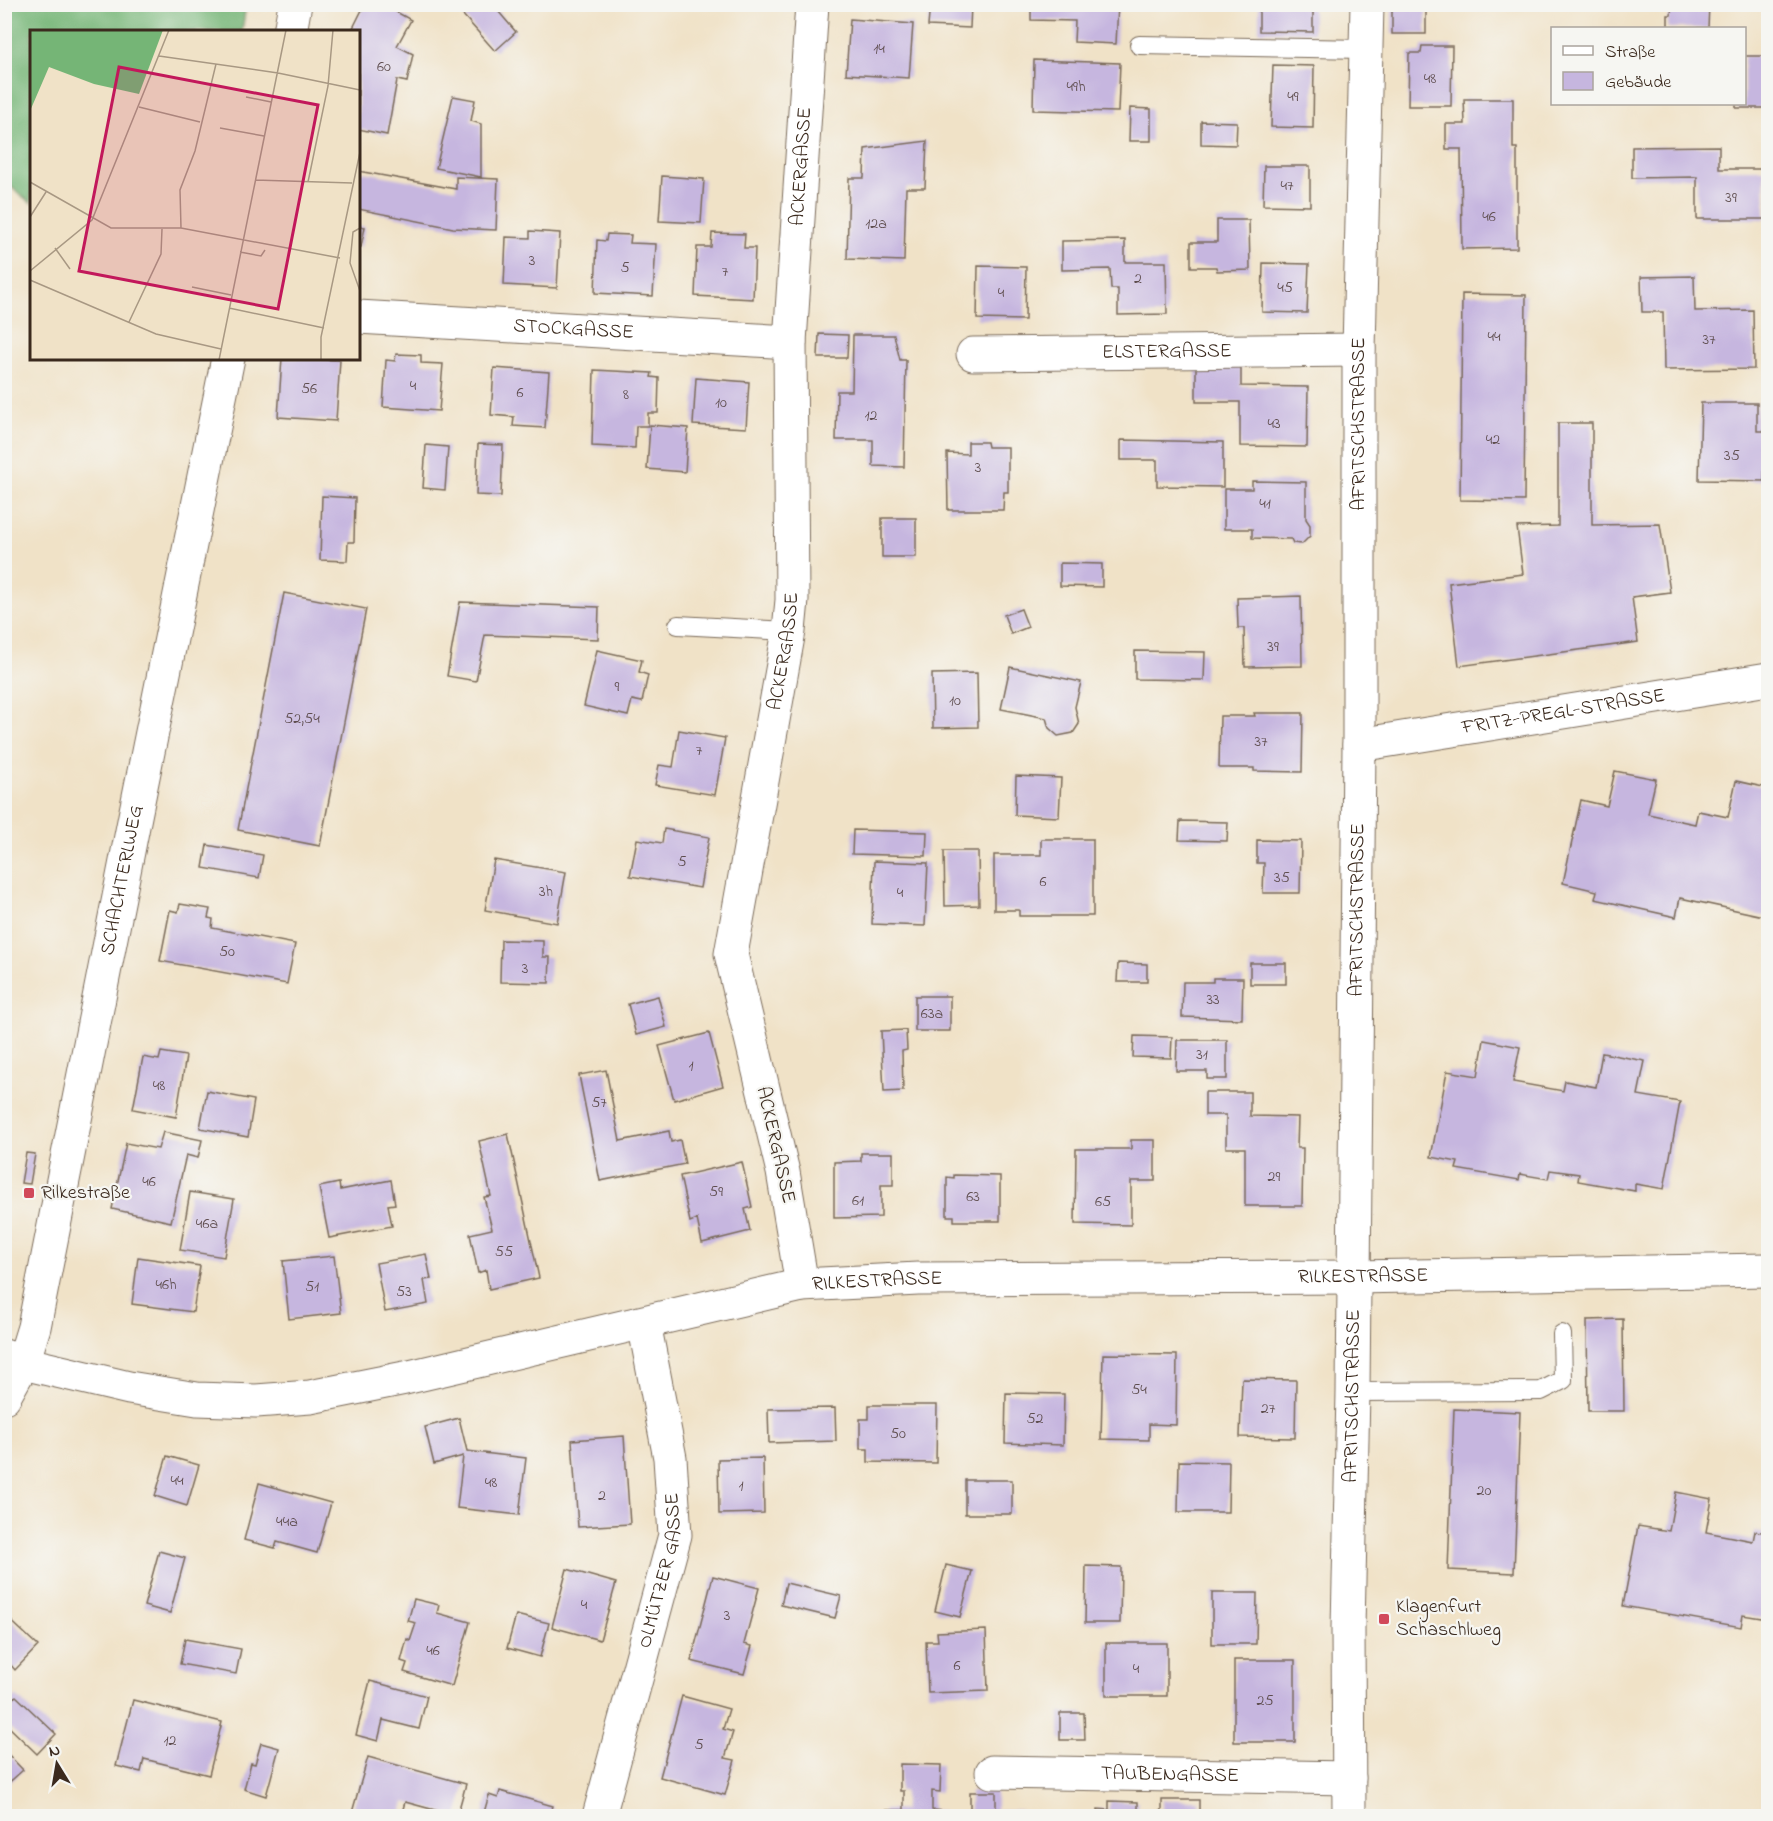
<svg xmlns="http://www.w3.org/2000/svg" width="1773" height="1821" font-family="'Indie Flower',sans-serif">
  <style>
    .forest { fill: #75b576; stroke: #58704a; stroke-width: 1.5 }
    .building { fill: #c6b6df }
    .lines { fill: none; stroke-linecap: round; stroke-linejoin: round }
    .lane-casing { stroke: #7a6a59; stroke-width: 20 }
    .street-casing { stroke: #7a6a59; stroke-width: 35 }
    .secondary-casing { stroke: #7a6a59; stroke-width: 35 }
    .lane { stroke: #fff; stroke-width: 18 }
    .street { stroke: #fff; stroke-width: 33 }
    .secondary { stroke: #fff; stroke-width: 33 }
    .poi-dot { fill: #d1495b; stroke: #f6f6f2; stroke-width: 2 }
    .labels { text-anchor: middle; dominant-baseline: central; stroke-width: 4.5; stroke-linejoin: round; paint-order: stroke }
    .number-label { font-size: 16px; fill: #5e4d4e }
    .street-label { font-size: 20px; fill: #3b2a1e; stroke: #f6f6f2 }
    .poi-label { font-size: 20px; fill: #3b2a1e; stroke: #f6f6f2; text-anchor: start }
    .inset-road { fill: none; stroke: #a89883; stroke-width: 1.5 }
    .view { fill: #c2185b; fill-opacity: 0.15; stroke: #c2185b; stroke-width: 3 }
    .inset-edge { fill: none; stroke: #3b2a1e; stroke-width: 3 }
  </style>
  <rect width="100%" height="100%" fill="#f6f6f2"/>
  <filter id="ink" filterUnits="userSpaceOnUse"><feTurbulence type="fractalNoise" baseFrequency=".0167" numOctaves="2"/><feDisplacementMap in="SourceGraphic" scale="12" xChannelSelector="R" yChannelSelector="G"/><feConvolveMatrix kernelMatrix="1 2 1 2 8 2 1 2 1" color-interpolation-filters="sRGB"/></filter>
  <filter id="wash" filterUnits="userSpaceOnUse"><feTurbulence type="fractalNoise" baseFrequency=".008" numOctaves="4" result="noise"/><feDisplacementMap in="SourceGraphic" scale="24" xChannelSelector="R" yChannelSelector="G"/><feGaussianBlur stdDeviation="1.35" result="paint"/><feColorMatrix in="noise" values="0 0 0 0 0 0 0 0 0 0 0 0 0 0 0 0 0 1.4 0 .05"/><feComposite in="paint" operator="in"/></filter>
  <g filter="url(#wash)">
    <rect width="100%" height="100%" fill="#f0e2c7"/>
    <!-- forest -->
    <path class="forest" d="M4,5L5,4L246,5L242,31L32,32L31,203L11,187H5Z"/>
    <g id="blocks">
      <!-- building -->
      <path class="building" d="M365,4H382L411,20L397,46L413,54L407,82L397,80L387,135L358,129V32H351Z
        M473,4H492L516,32L495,51L462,14Z
        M930,4L971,5L970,28L928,26Z
        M1031,4H1118L1116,44L1074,42L1075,21L1031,20Z
        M1259,4H1313V32L1259,31Z
        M1392,4H1426V34H1392Z
        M1672,4H1709L1708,28H1668V15H1671Z
        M850,19L913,24L909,78L846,74Z
        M1422,46H1452L1451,106H1408L1409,53H1421Z
        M1744,56H1768V108H1736V104H1744Z
        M1034,60L1120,63L1118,112L1033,110Z
        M1273,65L1314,66L1313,128L1271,127Z
        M453,96L475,100L471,121L481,124V177L436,168Z
        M1464,99H1513V148H1517V248L1462,249L1461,149H1446V124H1465Z
        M1130,108L1151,109V141H1129Z
        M1201,121L1237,122L1236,145L1201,144Z
        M927,141L925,188H906L904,261L847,259L849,178H864L865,149Z
        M1719,146V169H1764L1765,219H1697V177L1632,178V147Z
        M1264,166H1310V206L1263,205Z
        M358,171L456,189V177L498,179L496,230L453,228L358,209Z
        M662,176L704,179L701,223L659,221Z
        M1217,220H1249L1250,270L1217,271L1216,267H1191V242H1217Z
        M358,226L365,227L361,247H358Z
        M530,231L560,233L557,288L504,285L506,237L530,238Z
        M712,233L745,234L744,248H755L753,299L695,296L697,247H711Z
        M607,234L631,235L630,243L656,244L653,296L595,293L597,240L606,241Z
        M1125,240V262H1166L1167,314L1118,315V289H1111L1110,269L1062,270V241Z
        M1263,263L1309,264L1307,313L1262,312Z
        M978,266L1026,267L1025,320L977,319Z
        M1694,276L1695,311L1753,310L1754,369L1664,370L1663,312H1642L1641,277Z
        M1462,294L1526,295L1524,501L1460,500Z
        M819,334L848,335L847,358H818Z
        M853,335H894L900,360H906L904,467L873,466V440H836L837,391H852Z
        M396,354L421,355V363L443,364L439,411L383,407L386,360L395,361Z
        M282,358L340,360L336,421L278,417Z
        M1196,364L1241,365V386L1308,387L1307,447L1240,446V402H1196Z
        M494,368L549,372L545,428L513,426L514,417L491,415Z
        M594,370L652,373L651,377L659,378L658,413H648V426H636L635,448L592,446Z
        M696,378L749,382L746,428L693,425Z
        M1701,403H1757V431H1766L1764,481L1699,480Z
        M1558,423H1592V525L1660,524L1670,592L1632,597L1638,642L1459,666L1449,583L1523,574L1517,527L1558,526Z
        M650,425L688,428L685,472L647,469Z
        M1121,440L1223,442V487L1157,486V460H1121Z
        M968,442H987L988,447H1008V492H1004L1003,510H948L947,453L968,454Z
        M478,444L503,445L501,496L476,495Z
        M426,445L448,447L445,490L423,488Z
        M1252,481L1306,482V519L1310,525V536L1302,544L1293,543L1291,539L1252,538V529H1224V489H1252Z
        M322,496L355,498L354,542H348L347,561L320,560Z
        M882,518H916V557H882Z
        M1060,563L1102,564V587L1060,586Z
        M284,593L366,609L320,846L238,830Z
        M1301,596L1302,666L1245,667L1244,628H1238L1237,598Z
        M460,602L599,607L598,639L485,635L476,681L447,676Z
        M1021,609L1028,627L1011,634L1004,615Z
        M597,650L642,660L639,672L648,675L642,702L632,700L628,716L584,706Z
        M1135,651L1205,652L1204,680L1135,679Z
        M1010,667L1081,682L1075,707L1079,724L1073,733L1058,736L1049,728L1046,718L1001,709Z
        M977,673L978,727L933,728L932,674Z
        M1254,713H1303L1302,772L1254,771V768H1219L1220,716H1255Z
        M679,730L725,738L715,795L655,785L659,765L673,767Z
        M1615,771L1656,779L1648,814L1695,824L1698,811L1728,817L1736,781L1768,788L1764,822L1768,823V917L1680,898L1676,917L1595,899L1597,891L1563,883L1581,800L1607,806Z
        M1016,776L1061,778L1059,817L1015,815Z
        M1180,821L1228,822L1227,841L1179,840Z
        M664,829L709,837L700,888L630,876L637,839L662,843Z
        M853,830L927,832L926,856L852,854Z
        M1041,839H1093V916H1019V910H994V855H1041Z
        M1257,840L1301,841L1300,893H1263L1264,863H1257Z
        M207,845L263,855L259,878L203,868Z
        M944,851H978L979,905L945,906Z
        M494,860L566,872L557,923L485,910Z
        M874,861L928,863L925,926L872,924Z
        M180,904L210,909L208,918L213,919L212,928L295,944L287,984L160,961L170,910L178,912Z
        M501,940L543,941V957H550L549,983L500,982Z
        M1118,963L1147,964V982H1117Z
        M1250,963H1286V984H1250Z
        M1213,978H1243L1242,1019L1182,1017L1183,982H1213Z
        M658,996L666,1027L636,1035L628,1004Z
        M915,996H950V1031H915Z
        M906,1030L907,1050L902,1051L903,1091L884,1092L881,1031Z
        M709,1033L723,1086L674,1100L659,1046Z
        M1134,1036L1172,1037L1171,1058L1133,1057Z
        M1177,1040H1227V1079H1207V1071H1176Z
        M1484,1040L1520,1047L1513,1082L1563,1091L1565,1081L1596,1087L1602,1053L1645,1061L1638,1095L1680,1102L1664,1189L1635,1184V1191L1578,1181L1579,1174L1550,1170L1548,1179L1520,1174L1519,1180L1456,1169L1458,1162L1431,1157L1447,1071L1478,1076Z
        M161,1052L186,1056L176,1117L133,1109L143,1057L159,1060Z
        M606,1070L620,1141L669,1131L671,1142L680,1140L685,1164L600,1181L579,1075Z
        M207,1091L254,1100L248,1137L200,1128Z
        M1205,1092H1250V1116L1298,1117L1297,1148H1303L1302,1206H1245V1148H1226V1115H1205Z
        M163,1132L202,1140L198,1158L186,1155L171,1222L112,1209L126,1143L158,1149Z
        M508,1134L539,1278L489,1289L486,1270L478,1273L470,1234L492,1229L484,1197L491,1196L479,1141Z
        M1131,1140H1155V1181H1131V1225L1075,1224L1076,1149H1131Z
        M26,1153L35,1154L30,1184L21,1183Z
        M861,1153H893V1185H881V1217L834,1218V1162L861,1161Z
        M742,1162L752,1207L745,1209L750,1231L702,1243L697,1219L690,1222L680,1176Z
        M954,1175L1000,1176V1221H954V1216H947V1177L954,1178Z
        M391,1180L395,1204L388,1205L392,1226L329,1238L319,1187L339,1183L340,1190Z
        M190,1192L234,1199L224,1257L180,1250Z
        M426,1254L431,1279L424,1280L428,1304L385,1312L376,1263Z
        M334,1256L341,1313L289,1319L283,1261Z
        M138,1257L200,1266L193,1312L132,1304Z
        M1623,1319L1624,1411H1588L1587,1320Z
        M1103,1354L1177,1355L1176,1425L1149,1424V1440L1101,1439Z
        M1242,1379L1296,1380L1295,1438L1240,1437Z
        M1006,1393L1064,1394L1063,1445L1005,1443Z
        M869,1405H937L936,1463L868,1462V1449H860V1419H869Z
        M835,1408L836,1441L769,1443L768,1409Z
        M1454,1409L1520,1412L1514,1573L1448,1570Z
        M459,1418L467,1451L526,1458L519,1515L457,1508L463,1456L434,1464L425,1427Z
        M624,1436L630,1524L578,1527L572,1440Z
        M167,1456L199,1465L187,1506L155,1496Z
        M763,1458L764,1513L719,1514L718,1459Z
        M1179,1461L1229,1462L1228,1512H1178Z
        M965,1480H1012V1514H965Z
        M259,1483L331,1503L317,1553L277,1542L275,1548L244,1540Z
        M1676,1492L1712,1499L1706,1532L1753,1541L1755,1531L1768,1533V1619L1743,1615L1741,1627L1623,1606L1638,1526L1669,1531Z
        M159,1551L185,1558L170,1613L144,1606Z
        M946,1565L972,1571L960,1617L935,1611Z
        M1086,1566L1121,1567L1120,1623H1085Z
        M567,1569L616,1583L600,1640L552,1627Z
        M713,1576L759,1588L744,1644L752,1646L744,1674L691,1661Z
        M786,1583L841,1596L835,1618L781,1605Z
        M1212,1593H1257L1256,1644H1212Z
        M414,1599L439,1605L437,1613L470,1622L452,1686L404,1672L407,1663L401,1661L407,1639L410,1641L416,1623L408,1621Z
        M4,1614L38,1646L15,1670L10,1664L4,1669Z
        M516,1615L549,1623L540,1657L507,1648Z
        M986,1630L988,1691L928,1693L926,1641H938L937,1632Z
        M185,1639L241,1649L236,1674L180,1664Z
        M1106,1643H1167V1696H1106Z
        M1234,1660H1295V1742H1234Z
        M370,1681L427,1696L419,1729L383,1720L378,1741L356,1735Z
        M16,1696L56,1734L37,1754L4,1722V1707Z
        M682,1696L729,1709L723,1729L733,1732L725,1758L735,1760L725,1795L660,1777Z
        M133,1700L222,1722L209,1775L144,1759L141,1772L116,1766Z
        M1060,1713H1084L1085,1740H1060Z
        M261,1743L279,1748L266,1796L244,1789L251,1763L255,1764Z
        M4,1750L23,1770L4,1787Z
        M368,1757L466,1784L457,1816L405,1802L401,1816H351Z
        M900,1764L941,1765L940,1792L932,1791V1810L944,1811V1816H883L884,1810H904V1791H900Z
        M500,1791L553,1806L550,1816H483L489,1795L498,1798Z
        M970,1792H996V1810H1021L1020,1816H970Z
        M1162,1800H1199V1816H1098V1809L1109,1810V1801L1138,1802V1811H1162Z"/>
    </g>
  </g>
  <g filter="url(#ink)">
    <use href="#blocks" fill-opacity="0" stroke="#7a6a59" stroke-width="1.5"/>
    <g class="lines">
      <defs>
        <path id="lane" d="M1139,45L1366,49
          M678,625L789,631
          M1353,1392L1541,1391L1563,1380L1562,1334"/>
        <g id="street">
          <path id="s1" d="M358,317L790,342"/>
          <path id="s2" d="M973,354L1359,350"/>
          <path id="s3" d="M1359,745L1768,679"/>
          <path id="s4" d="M802,1285L783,1172L731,954L789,631L792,600L790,342L812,4"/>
          <path id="s5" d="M4,1356L23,1363L129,1388L197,1399L256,1401L310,1397L405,1378L802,1285L918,1279L1353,1277L1768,1270"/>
          <path id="s6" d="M992,1772L1349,1778"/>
          <path id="s7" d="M599,1816L675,1535L670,1458L644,1323"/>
          <path id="s8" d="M1349,1816L1348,1628L1353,1392L1359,745V350L1367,4"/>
        </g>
        <g id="secondary">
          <path d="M290,32L295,4"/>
          <path id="s9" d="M4,1397L23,1363L34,1327L135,816L228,358"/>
        </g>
      </defs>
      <!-- lane casing -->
      <use href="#lane" class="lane-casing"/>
      <!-- street casing -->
      <use href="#street" class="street-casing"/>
      <!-- secondary casing -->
      <use href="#secondary" class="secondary-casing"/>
      <!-- lane -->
      <use href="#lane" class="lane"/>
      <!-- street -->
      <use href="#street" class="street"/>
      <!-- secondary -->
      <use href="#secondary" class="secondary"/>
    </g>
  </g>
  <!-- markers -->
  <g class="poi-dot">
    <rect x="23" y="1187" width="12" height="12" rx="3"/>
    <rect x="1378" y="1613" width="12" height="12" rx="3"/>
  </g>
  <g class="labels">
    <!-- number labels -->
    <g class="number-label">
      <text x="879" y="49">14</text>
      <text x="384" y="67">60</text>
      <text x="1430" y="79">48</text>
      <text x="1076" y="87">49h</text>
      <text x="1293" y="97">49</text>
      <text x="1287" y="186">47</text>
      <text x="1731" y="198">39</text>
      <text x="1489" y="217">46</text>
      <text x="876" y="224">12a</text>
      <text x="532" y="261">3</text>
      <text x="625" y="268">5</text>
      <text x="725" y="272">7</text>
      <text x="1138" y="279">2</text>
      <text x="1285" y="288">45</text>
      <text x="1001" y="293">4</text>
      <text x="1494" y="337">44</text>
      <text x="1709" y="340">37</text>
      <text x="413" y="386">4</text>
      <text x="309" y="389">56</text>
      <text x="520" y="393">6</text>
      <text x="626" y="395">8</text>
      <text x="721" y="403">10</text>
      <text x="871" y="416">12</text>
      <text x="1274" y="424">43</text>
      <text x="1493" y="440">42</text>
      <text x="1732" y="456">35</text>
      <text x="978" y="468">3</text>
      <text x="1265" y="504">41</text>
      <text x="1273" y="647">39</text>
      <text x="617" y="687">9</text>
      <text x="955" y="701">10</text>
      <text x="302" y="719">52,54</text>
      <text x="1261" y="742">37</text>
      <text x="699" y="751">7</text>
      <text x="682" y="862">5</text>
      <text x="1282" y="878">35</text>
      <text x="1043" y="882">6</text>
      <text x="546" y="892">3h</text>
      <text x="900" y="893">4</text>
      <text x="227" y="952">50</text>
      <text x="525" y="969">3</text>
      <text x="1213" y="1000">33</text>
      <text x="932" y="1014">63a</text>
      <text x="1202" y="1055">31</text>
      <text x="691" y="1066">1</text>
      <text x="159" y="1086">48</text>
      <text x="599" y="1103">57</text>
      <text x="1274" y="1177">29</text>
      <text x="149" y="1182">46</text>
      <text x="716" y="1192">59</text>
      <text x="973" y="1197">63</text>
      <text x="858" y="1201">61</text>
      <text x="1103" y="1202">65</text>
      <text x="207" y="1224">46a</text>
      <text x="504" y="1252">55</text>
      <text x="166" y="1285">46h</text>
      <text x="312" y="1287">51</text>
      <text x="404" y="1292">53</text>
      <text x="1139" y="1390">54</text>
      <text x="1268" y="1409">27</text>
      <text x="1035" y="1419">52</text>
      <text x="898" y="1434">50</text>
      <text x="177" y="1481">44</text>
      <text x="491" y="1483">48</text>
      <text x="741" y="1486">1</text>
      <text x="1484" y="1491">20</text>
      <text x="602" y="1496">2</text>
      <text x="287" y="1522">44a</text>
      <text x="584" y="1605">4</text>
      <text x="727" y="1616">3</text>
      <text x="433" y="1651">46</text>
      <text x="957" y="1666">6</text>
      <text x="1136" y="1669">4</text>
      <text x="1265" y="1701">25</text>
      <text x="170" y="1741">12</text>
      <text x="699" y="1745">5</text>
    </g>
    <!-- street labels -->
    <g class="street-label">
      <text stroke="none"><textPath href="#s4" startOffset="1132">ACKERGASSE</textPath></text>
      <text stroke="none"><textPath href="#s1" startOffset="216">STOCKGASSE</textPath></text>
      <text stroke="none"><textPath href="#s2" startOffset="194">ELSTERGASSE</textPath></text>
      <text stroke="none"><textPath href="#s8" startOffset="1392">AFRITSCHSTRASSE</textPath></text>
      <text stroke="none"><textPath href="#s4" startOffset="646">ACKERGASSE</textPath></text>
      <text stroke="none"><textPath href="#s3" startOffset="207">FRITZ-PREGL-STRASSE</textPath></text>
      <text stroke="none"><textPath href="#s9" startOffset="532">SCHACHTERLWEG</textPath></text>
      <text stroke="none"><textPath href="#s8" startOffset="906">AFRITSCHSTRASSE</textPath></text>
      <text transform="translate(775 1145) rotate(77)">ACKERGASSE</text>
      <text stroke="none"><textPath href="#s5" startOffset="1377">RILKESTRASSE</textPath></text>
      <text stroke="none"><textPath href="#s5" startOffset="891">RILKESTRASSE</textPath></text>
      <text stroke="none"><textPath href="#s8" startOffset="420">AFRITSCHSTRASSE</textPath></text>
      <text stroke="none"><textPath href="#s7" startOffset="254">OLMÜTZER GASSE</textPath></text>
      <text stroke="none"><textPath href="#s6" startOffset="178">TAUBENGASSE</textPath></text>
    </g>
    <!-- poi labels -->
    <g class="poi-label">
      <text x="41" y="1193">Rilkestraße</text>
      <text x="1396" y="1607">Klagenfurt<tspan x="1396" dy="23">Schaschlweg</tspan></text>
    </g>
  </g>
  <!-- overview -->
  <g transform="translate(30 30)">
    <rect width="330" height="330" fill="#f0e2c7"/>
    <path d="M0,0H133L109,64L64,54L19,37L0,81Z" fill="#75b576"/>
    <path class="inset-road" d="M129,26L248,43L330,60M216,67L241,72M109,77L170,92M190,98L234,106M225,150L322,153M0,152L81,198H151L310,228M278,152L298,56L303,0M0,187L16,162M151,198L150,160L165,121L186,34M330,198L323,202L320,233L330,261M25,218L40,239M210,222L231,226L235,220M0,241L62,190L139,0M0,250L126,304L191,319M162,257L201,265M199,278L294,298M99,292L131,224L132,199M189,330L256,0M291,330V307L330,122"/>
    <path class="view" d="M89,37L288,75L248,279L49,241Z"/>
    <rect width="330" height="330" class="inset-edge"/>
  </g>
  <!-- margin -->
  <rect width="1773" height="1821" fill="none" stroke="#f6f6f2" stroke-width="24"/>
  <!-- legend -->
  <rect x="1551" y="27" width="195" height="78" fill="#f6f6f2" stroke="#aba49d" stroke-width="1.5"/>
  <rect x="1563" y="46" width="30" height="9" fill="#ffffff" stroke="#aba49d" stroke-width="1.5"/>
  <text x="1605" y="57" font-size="18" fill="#3b2a1e">Straße</text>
  <rect x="1563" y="72" width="30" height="18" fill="#c6b6df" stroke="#aba49d" stroke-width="1.5"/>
  <text x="1605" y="87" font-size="18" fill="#3b2a1e">Gebäude</text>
  <!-- north arrow -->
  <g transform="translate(57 1764) rotate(349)" stroke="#f6f6f2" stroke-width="4.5" paint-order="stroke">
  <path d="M0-4.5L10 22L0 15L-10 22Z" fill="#3b2a1e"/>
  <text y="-9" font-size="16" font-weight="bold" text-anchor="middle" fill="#3b2a1e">N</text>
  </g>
</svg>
